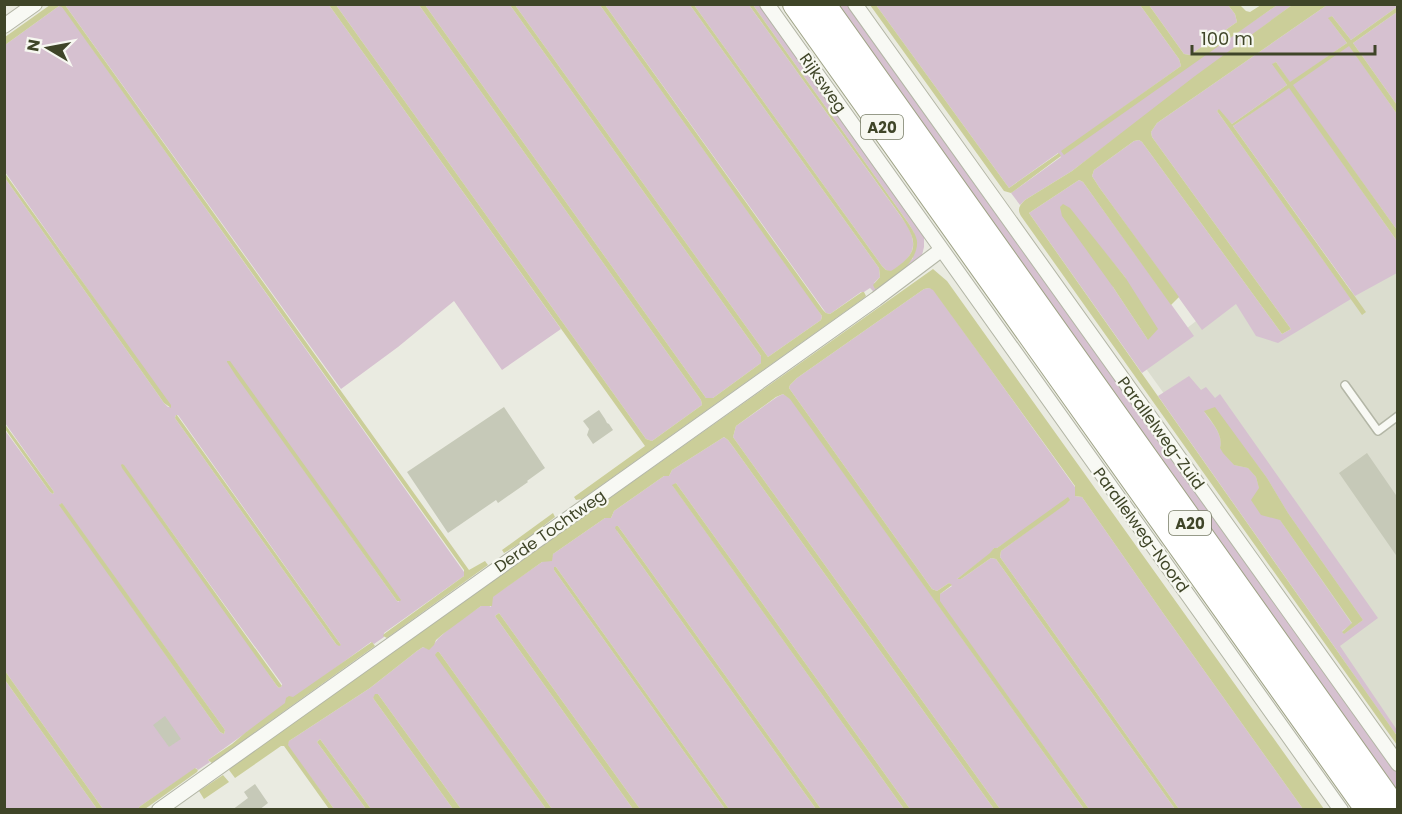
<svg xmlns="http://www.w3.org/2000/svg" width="1402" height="814" font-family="Poppins,sans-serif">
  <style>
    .built { fill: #dbddcf }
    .green { fill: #d6c1d0; fill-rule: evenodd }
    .water { fill: #cbce99 }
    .building { fill: #c6c9b8 }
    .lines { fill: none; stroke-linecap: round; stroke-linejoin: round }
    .lane-casing { stroke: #b3b6a6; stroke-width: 10 }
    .street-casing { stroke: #b3b6a6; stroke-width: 16 }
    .highway-casing { stroke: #9fa387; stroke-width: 28 }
    .lane { stroke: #f8f9f4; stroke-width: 7 }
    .street { stroke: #f8f9f4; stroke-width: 14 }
    .highway { stroke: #fff; stroke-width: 26 }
    .labels { text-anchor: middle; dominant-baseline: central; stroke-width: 4.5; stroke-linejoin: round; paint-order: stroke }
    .shield { fill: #f7f8f1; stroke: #767b64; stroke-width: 1.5 }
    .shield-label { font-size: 15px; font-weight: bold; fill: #3f4528 }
    .street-label { font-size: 16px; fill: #3f4528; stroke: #f7f8f1 }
  </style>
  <rect width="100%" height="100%" fill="#eaebe1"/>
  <!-- built -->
  <path class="built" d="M1397,259V739L1170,402L1142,363L1240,287L1280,339Z"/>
  <!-- green -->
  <path class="green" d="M65,5H329L561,329L502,370L454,301L398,347L341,389Z
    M336,5H419L701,400L702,405L652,441L646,439Z
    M425,5H510L761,356V363L713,398H706Z
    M515,5H600L814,304L822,316L821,320L768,357Z
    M605,5H690L879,268L880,277L874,283L891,280L913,258L914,233L909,224L753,5H762L924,234V247L921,259L877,291H873L870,288L864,292H861L830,314L826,313Z
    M694,5H749L907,225C920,249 911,258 891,272L886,270L882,266Z
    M835,5H850L1397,773V794Z
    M876,5H1140L1179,59L1181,66L1061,152L1277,5H1292L1072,171L1025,200L1020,205L1011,193L1061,157L1058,153L1009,188Z
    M1149,5H1228L1235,14L1237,22L1190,55L1184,54Z
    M1327,5H1397V7L1351,40L1332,16L1329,19L1347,43L1290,83L1276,62L1273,64L1287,85L1232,124L1219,110L1217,111L1351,299L1278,343L1256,336L1236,304L1202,330L1099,187L1092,176L1094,170L1134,141L1139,140L1142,142L1282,334L1291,329L1152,137L1151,132L1157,123Z
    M59,6H62L464,572V576L384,633V637L374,644L371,642C317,681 263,721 208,760L210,762L198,770L196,768L139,807V809H103L5,671L4,429L50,492L53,494L54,492L5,423V178L164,403L168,407H171L5,172V45ZM227,362L399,602L397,601ZM176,415H178L341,645L336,644L175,418ZM124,466L282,684V686L279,688L277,686ZM60,504H62L225,730L224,734L220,732L60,505Z
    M1397,12V105L1353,43Z
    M1349,45L1397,114V230L1292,85Z
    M1289,87L1397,241V273L1355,296L1233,126Z
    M1079,180L1083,182L1194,336L1142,373L1029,213ZM1106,254L1125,277L1148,340L1113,287Z
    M929,288L933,289L1075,487V496L1082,497L1163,613L1303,809H1179L1000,557L1001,551L1070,500L997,548H994L991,553L957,579H961L991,558L996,559L1175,809H1089L939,601L940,594L952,586L949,583L937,591L932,589L789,388L790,385L797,378L924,289Z
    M1189,376L1201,390L1206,387L1215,398L1220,394L1378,618L1340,646L1397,730V733H1395L1158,396ZM1204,412L1229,427L1267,478L1288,513L1363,620L1344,634L1342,631L1352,624L1280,520L1259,488L1256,477L1248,468L1234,465L1220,448C1224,435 1211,422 1204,412Z
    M783,394L790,398L1084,809H1000L733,437L736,426L777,397Z
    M724,437L728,440L734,448L994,809H910L676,483L673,486L904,809H821L618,526L617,531L816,809H729L556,567L554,570L725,809H640L499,613L495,616L633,809H552L439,652H437L436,655L546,809H461L378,694L373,698L453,809H371L320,739L317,742L366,809H334L287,745L289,741L370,688L417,651L423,647L429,649C434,645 437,639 442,635C454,624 468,615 481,606L488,605L491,607L492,597L542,562L546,560L550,561L553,554L605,518H611L614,511L664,476H669L672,470Z
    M5,680L97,809H5Z"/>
  <!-- water -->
  <path class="water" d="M50,5H65L469,570L485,561L488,565L387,638L383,636L384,634L464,576V570L62,7L59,6L5,45V37Z
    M329,5H336L646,439L652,441L702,405L701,400L419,5H425L706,398H713L761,363V356L510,5H515L768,357L821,320L822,316L600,5H605L823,310L826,313L830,314L862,292H864L866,296L864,298L582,499L576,500L574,497L645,446Z
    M690,5H694L882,266L886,270L891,271C919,253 919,243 900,215L749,5H753L909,224C912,229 916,235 917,241C919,261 892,282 875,289L873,285L880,277L879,268Z
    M870,5H876L1009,188L1059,153L1061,156L1014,191L1011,193L1004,191Z
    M1140,5H1149L1184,54L1190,55L1237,22L1235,14L1228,5H1240L1246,11L1250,12L1261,5H1277L1064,155L1061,151L1181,66L1179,59Z
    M1292,5H1327L1157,123L1151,132L1152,137L1291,329L1282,334L1142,142L1139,140L1134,141L1094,170L1092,176L1099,187L1179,297L1171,305L1083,182L1079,180L1029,213L1395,733L1397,736V745L1021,216C1017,209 1019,206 1025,200L1072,171L1195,76Z
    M1397,7V12L1353,43L1397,105V114L1349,46L1293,85L1397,230V241L1289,88L1233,126L1366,312L1362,315L1217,111L1219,109L1232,124L1287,85L1272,64L1276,62L1290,82L1347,43L1328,18L1332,16L1351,40Z
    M4,172L171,405V408L164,403L5,178Z
    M1063,204L1070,208L1125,277L1158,329L1148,340L1113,287L1062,216L1060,207Z
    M933,269L947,281L1324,809H1303L1163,613L1082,497L1075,496V486L933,290L929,288L924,289L797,378L790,385L789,388L932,589L937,591L949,583L952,585L940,594V601L1089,809H1084L790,399L783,394L776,397L736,426L733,437L1000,809H994L734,448L728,440L724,437L672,470L669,476H664L614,511L611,518H605L553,554L552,561L542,562L493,597L492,606H481L443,634L436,640L434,645L429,650L423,647L417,651L370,688L289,741L288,745L334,809H329L284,746H281L235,778L229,770L233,765Z
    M227,361H230L401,600L400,601H397L236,376L227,362Z
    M1215,407L1267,478L1288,513L1363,620L1344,634L1342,632L1352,623L1280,520L1261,515L1251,500L1259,488L1256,477L1248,468L1234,465L1223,453L1220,448C1224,435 1211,421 1204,411Z
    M176,415H177L341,645L339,646L336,644L175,418Z
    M4,423L54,492L53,494L50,492L5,429Z
    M122,464L124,465L282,686L279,688L277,686L122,468L121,465Z
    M676,483L910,809H904L672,485Z
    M1068,497L1070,500L1066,504L1001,551L1000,557L1179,809H1175L996,559L991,558L961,579H957L990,553L994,548H997Z
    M62,503L225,730L224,734L220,732L59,505Z
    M553,513L555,517L524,541L504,553L502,550Z
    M616,526H618L821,809H816L617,531L615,528Z
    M554,567H556L729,809H725L554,570Z
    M499,613L640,809H633L495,616Z
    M372,642L375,646L212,763L208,760L232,744L245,733L285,703L286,698L289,696L293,697Z
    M437,652H439L552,809H546L435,655Z
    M5,671L103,809H97L5,680Z
    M375,694H378L461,809H453L373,698Z
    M320,739L371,809H366L317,742Z
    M195,768L198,770L197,772L145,809H139V807Z
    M223,775L229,782L204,799L199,791Z"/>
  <!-- building -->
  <path class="building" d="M504,407L545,468L527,481L528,482L498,503L496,500L448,533L407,472Z
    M599,410L605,419L607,423L609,424L613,430L593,444L587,435L589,429L583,421Z
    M1367,453L1398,498V558L1339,473Z
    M165,716L181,739L169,747L153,725Z
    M255,784L268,803L259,810H232L248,798L244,792Z"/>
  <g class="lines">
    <defs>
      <path id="lane" d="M1345,385L1378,431L1398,416"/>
      <path id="street" d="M767,4L1341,810
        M855,4L1398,764
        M4,26L35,4
        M159,810L876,299L941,250"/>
      <path id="highway" d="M796,4L1369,810
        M822,4L1395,810"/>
    </defs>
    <!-- lane casing -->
    <use href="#lane" class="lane-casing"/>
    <!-- street casing -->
    <use href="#street" class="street-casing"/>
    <!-- highway casing -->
    <use href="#highway" class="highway-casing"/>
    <!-- lane -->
    <use href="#lane" class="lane"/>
    <!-- street -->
    <use href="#street" class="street"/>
    <!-- highway -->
    <use href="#highway" class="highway"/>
  </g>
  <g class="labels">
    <!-- shield labels -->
    <g class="shield">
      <rect x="861" y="115" width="42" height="24" rx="4.5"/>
      <rect x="1169" y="511" width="42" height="24" rx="4.5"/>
    </g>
    <g class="shield-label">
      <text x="882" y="127">A20</text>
      <text x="1190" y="523">A20</text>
    </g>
    <!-- street labels -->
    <g class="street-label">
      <text transform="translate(823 83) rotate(55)">Rijksweg</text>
      <text transform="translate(1161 433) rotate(54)">Parallelweg-Zuid</text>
      <text transform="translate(1141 530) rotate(54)">Parallelweg-Noord</text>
      <text transform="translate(550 531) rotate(-35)">Derde Tochtweg</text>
    </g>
  </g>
  <!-- border -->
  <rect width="1402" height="814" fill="none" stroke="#3f4528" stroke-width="12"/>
  <!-- north arrow -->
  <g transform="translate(48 48) rotate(280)" stroke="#f7f8f1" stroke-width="4.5" paint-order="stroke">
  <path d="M0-4.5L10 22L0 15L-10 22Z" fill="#3f4528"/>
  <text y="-9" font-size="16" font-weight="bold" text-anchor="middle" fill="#3f4528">N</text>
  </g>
  <!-- scale -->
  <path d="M1192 45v9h183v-9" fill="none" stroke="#3f4528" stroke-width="3"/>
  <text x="1201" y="45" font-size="18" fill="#3f4528" stroke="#f7f8f1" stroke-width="4.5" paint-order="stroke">100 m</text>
</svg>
